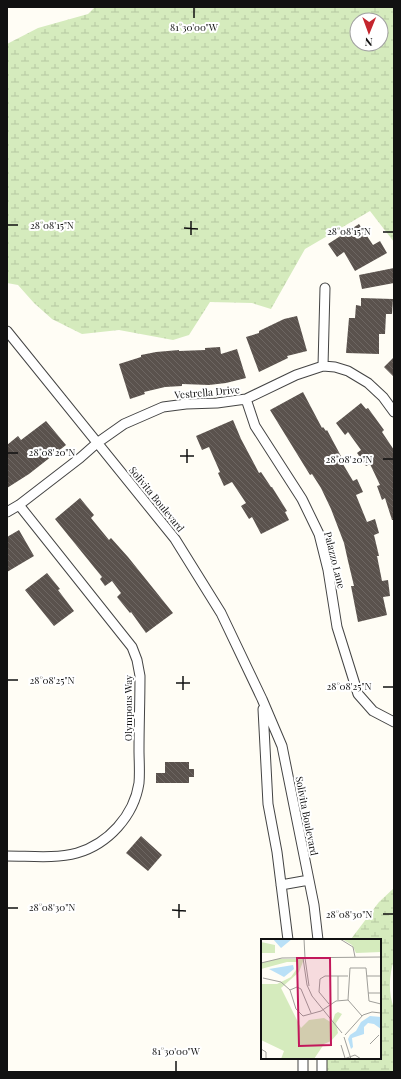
<svg xmlns="http://www.w3.org/2000/svg" width="401" height="1079" font-family="'Playfair Display',serif">
  <style>
    .wetland { fill: url(#wetland-marsh); fill-rule: evenodd }
    .building { fill: url(#building-back-hatch) }
    .lines { fill: none; stroke-linecap: round; stroke-linejoin: round }
    .minor-casing { stroke: #444; stroke-width: 11 }
    .minor { stroke: #fff; stroke-width: 9 }
    .ticks { fill: none; stroke: #111; stroke-width: 1.5 }
    .labels { text-anchor: middle; dominant-baseline: central; stroke-width: 4; stroke-linejoin: round; paint-order: stroke }
    .street-label { font-size: 10px; fill: #111; stroke: #fff }
    .inset-road { fill: none; stroke: #a09f9a; stroke-width: 1 }
    .view { fill: #c2185b; fill-opacity: 0.15; stroke: #c2185b; stroke-width: 2 }
    .inset-edge { fill: none; stroke: #111; stroke-width: 2 }
    .ticks-label { font-size: 10px; text-anchor: middle; fill: #111; stroke: #fff; stroke-width: 4; stroke-linejoin: round; paint-order: stroke }
  </style>
  <defs>
    <pattern id="wetland-marsh" width="20" height="14" patternUnits="userSpaceOnUse"><rect width="20" height="14" fill="#d5ebbd"/><path d="M1 5h8M5 5V1M11 12h8M15 12V8" fill="none" stroke="#b6c8a1"/></pattern>
    <pattern id="building-back-hatch" width="6" height="6" patternUnits="userSpaceOnUse"><rect width="6" height="6" fill="#5a524d"/><path d="M-1 5l2 2M0 0l6 6M5-1l2 2" fill="none" stroke="#6d6662"/></pattern>
  </defs>
  <rect width="100%" height="100%" fill="#fffdf5"/>
  <!-- wetland -->
  <path class="wetland" d="M95,7H394V242L370,211L305,249L271,309L252,303L210,302L189,335L173,340L119,330L82,334L52,319L34,303L18,285L7,283V44L38,28L88,14ZM357,20H381V44H357Z
    M394,888V960C389,975 388,993 394,1008V1072H322L323,1058H380V940H351V939L379,902Z"/>
  <!-- building -->
  <path class="building" d="M359,224L373,245L380,241L387,253L355,271L344,252L337,257L328,244Z
    M394,268V283L362,289L359,275Z
    M361,298L393,299L392,314H386L385,334H379V354L346,353L349,318H355L356,305L361,306Z
    M297,316L307,351L287,356L288,358L259,372L246,337L259,333V331L284,319Z
    M220,347L221,354L237,349L246,378L226,383L209,385L182,384V386L165,387L144,392L145,394L130,399L119,364L141,357V355L156,352L179,350V351L205,350V348Z
    M394,357V377L384,367Z
    M303,392L322,428L323,427L326,431L327,430L342,458L340,459L353,481L357,479L363,492L356,495L367,522L375,519L379,533L374,535L379,556H377L382,581L388,580L390,596L383,597L387,615L358,622L351,586H354L348,561L344,543L331,509L321,488L312,474L310,475L270,410Z
    M361,403L366,409L368,408L384,430L382,432L394,450V520H392L385,498L382,500L377,486L380,485L370,464L366,466L357,453L361,450L348,432L345,435L336,423Z
    M233,420L241,439L259,473L261,472L271,487H272L287,511L285,512L289,520L261,534L252,517L249,519L241,506L246,503L232,482L224,486L218,473L220,472L209,447L202,450L196,436Z
    M46,421L66,445L29,474L7,488V445L18,436L21,440Z
    M80,498L94,515L91,518L109,540L111,538L128,557L173,613L146,633L131,612L130,613L117,597L121,593L112,581L105,586L100,579L102,577L55,519Z
    M19,530L34,556L7,572V537Z
    M47,573L60,589L58,590L74,611L54,626L25,590Z
    M165,762H189V769H194V777H189V783H156V773H165Z
    M141,836L162,855L148,871L126,853Z"/>
  <g class="lines">
    <defs>
      <path id="minor" d="M7,331L175,539L221,613L262,699L282,746L314,905L318,940
        M323,366L325,288
        M246,399L255,426L302,499L319,534L328,570L337,627L358,694L373,711L394,722
        M7,512L19,505L80,458L97,443L124,424L163,407L186,404L217,403L246,399L296,375L323,366L335,367L348,371L368,383L383,397L394,412
        M263,709L268,804L277,852L288,940
        M7,856C30,856 55,859 77,853C108,844 134,816 139,783C140,772 139,760 139,750C139,725 140,701 140,676L137,660L132,647L19,505
        M281,885L309,880
        M303,1058V1072
        M322,1058V1072"/>
    </defs>
    <!-- minor casing -->
    <use href="#minor" class="minor-casing"/>
    <!-- minor -->
    <use href="#minor" class="minor"/>
  </g>
  <!-- ticks -->
  <path class="ticks" d="M194,18V8M8,225H18M184,228L198,229M383,232H393M191,235V221M8,453H18M180,456H194M383,459H393M187,463V449M8,680H18M176,683H190M383,687H393M183,690V676M8,908H18M172,910L186,911M383,914H393M179,918V904M176,1071V1061"/>
  <g class="labels">
    <!-- street labels -->
    <g class="street-label">
      <text transform="translate(207 392) rotate(-5)">Vestrella Drive</text>
      <text transform="translate(157 499) rotate(51)">Solivita Boulevard</text>
      <text transform="translate(335 560) rotate(76)">Palazzo Lane</text>
      <text transform="translate(128 708) rotate(-90)">Olympous Way</text>
      <text transform="translate(307 816) rotate(79)">Solivita Boulevard</text>
    </g>
  </g>
  <!-- overview -->
  <g transform="translate(261 939)">
    <rect width="120" height="120" fill="#fffdf5"/>
    <path d="M81,0H120V13L95,14L91,6Z" fill="#d5ebbd"/>
    <path d="M0,3L14,6V14H0ZM16,20H43L38,33L20,49L40,89L48,81L63,79L71,84L74,75L77,73L81,75L75,84L77,94L70,102L63,105L53,120H20L23,112L0,101V45H16L30,38L37,28L36,23H26L0,30V24Z" fill="#d5ebbd"/>
    <path d="M12,0H31L20,9ZM32,26L33,30L23,38L8,30ZM109,77L120,78V90L113,85L107,84L103,88V95L91,99L92,108L90,110L87,100L89,96L95,92L100,83Z" fill="#b9e0f7"/>
    <path class="inset-road" d="M43,0L44,19M79,0L92,8L94,18M42,19L46,46L51,57L81,94M44,19L48,47M0,24L21,19L120,18M77,37V61M106,37H120M2,39L20,43L29,51L35,70L42,77L60,72L75,62L87,61M29,51L36,48L40,50L50,74M107,54H120M68,65L58,53L59,40L64,37H87M101,77L87,61L89,29H105L108,62L120,65M84,96L102,76L111,73L120,74M83,98L90,120M109,105L118,96M80,106L84,119M0,110L5,113V120M83,120L94,116L100,120"/>
    <path class="view" d="M36,19H69L70,106L38,107Z"/>
    <rect width="120" height="120" class="inset-edge"/>
  </g>
  <g class="ticks-label">
    <text x="194" y="31">81°30'00"W</text>
    <text x="52" y="229">28°08'15"N</text>
    <text x="349" y="235">28°08'15"N</text>
    <text x="52" y="456">28°08'20"N</text>
    <text x="349" y="463">28°08'20"N</text>
    <text x="52" y="684">28°08'25"N</text>
    <text x="349" y="690">28°08'25"N</text>
    <text x="52" y="911">28°08'30"N</text>
    <text x="349" y="918">28°08'30"N</text>
    <text x="176" y="1055">81°30'00"W</text>
  </g>
  <!-- border -->
  <rect width="401" height="1079" fill="none" stroke="#111111" stroke-width="16"/>
  <!-- north arrow -->
  <g transform="translate(369 32) rotate(181)"><circle r="19" fill="#ffffff" stroke="#a0a0a0"/>
  <path d="M0-3L7 15L0 10L-7 15Z" fill="#c4262e"/>
  <text y="-6" font-size="11" font-weight="bold" text-anchor="middle" fill="#111111">N</text>
  </g>
</svg>
